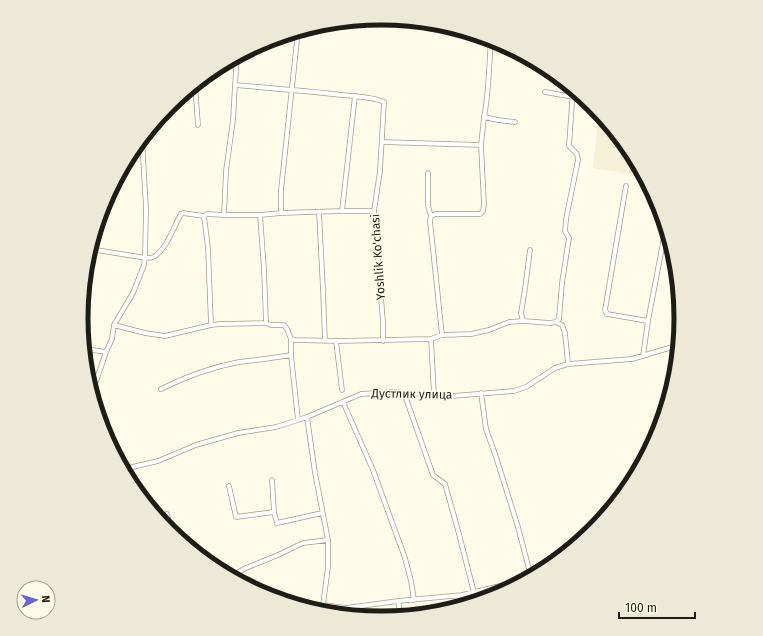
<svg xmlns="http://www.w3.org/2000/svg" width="763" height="636" font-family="'Fira Sans',sans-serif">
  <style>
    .built { fill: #f4f1d6 }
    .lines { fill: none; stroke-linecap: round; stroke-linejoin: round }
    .street-casing { stroke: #a1a08d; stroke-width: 5.5 }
    .street { stroke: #fff; stroke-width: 4 }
    .labels { text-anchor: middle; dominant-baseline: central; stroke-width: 3.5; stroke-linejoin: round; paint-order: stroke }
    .street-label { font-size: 12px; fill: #1d1c15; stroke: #fefce8 }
    .rim { fill: none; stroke: #1d1c15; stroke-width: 5 }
  </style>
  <rect width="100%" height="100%" fill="#fefce8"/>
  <!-- built -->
  <path class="built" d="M599,112L631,152L645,177L593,168Z"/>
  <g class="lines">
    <defs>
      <path id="street" d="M298,31L281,190V213L342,211
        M491,39C489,65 489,92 484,117L498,120L515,122
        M195,85L198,125
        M235,85C270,88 306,91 342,95C353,96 375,97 384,102L380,171L374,211L383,322V341
        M545,92L573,97
        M355,96L342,211H374
        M382,142L481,145
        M428,173V206L431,216
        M626,186L605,310L607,314L648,321
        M319,212L323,290L325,341
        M224,215H260L281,213
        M260,215L264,269L266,323
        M90,249L140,257C144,257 149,259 153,257C166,251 174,226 181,214L183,213L204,216
        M523,321L521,313L525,289L530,250
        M556,322L562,325L565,333L568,364
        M114,325L145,333L165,336L211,325L220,324L266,323L271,325H284L287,329L291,339L295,340L339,341L431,339L442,335L471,334L489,330L509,322L523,321L550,323L556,322L559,319L562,283L569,238L565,231L566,219L578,160L577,154L569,146L573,89
        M211,325L208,248L204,216L207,214L224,215L226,171L233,120L235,85L237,56
        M442,335L430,221L431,216L436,214H480L483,211L484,205L481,145L484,117
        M431,339L434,395
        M336,341L342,390
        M85,349L106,352
        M291,355L298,420
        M643,356L648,321L666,227
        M161,389C185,377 212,367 239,362C257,360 274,358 291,355V339
        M92,393L106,352L112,339L114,325L133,293L144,265L145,257L146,208L142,139
        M404,393L433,475L445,484L459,534L474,593
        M481,393L486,429L496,457L518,527L531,577
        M343,402L373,470L405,558L411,581L414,600
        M307,417L315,473L328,540V567L323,605L346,608
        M124,469L158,461L196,445L238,433L276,427L307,417L361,394L392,392L453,396L514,391L526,387L555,368L568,364L632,359L679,345
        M126,469L128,476
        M272,480L274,512L277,523L322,513
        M229,486L236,517L274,512
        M167,514L172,533
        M231,576L246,568L278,555L303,543L328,540
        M458,596L460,606
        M398,601L401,616
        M346,615V608L398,601L462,595L504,585L528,578"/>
    </defs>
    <!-- street casing -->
    <use href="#street" class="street-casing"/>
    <!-- street -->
    <use href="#street" class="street"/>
  </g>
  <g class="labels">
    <!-- street labels -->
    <g class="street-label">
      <text transform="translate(378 257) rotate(-94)">Yoshlik Ko'chasi</text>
      <text transform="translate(412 394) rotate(1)">Дустлик улица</text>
    </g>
  </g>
  <!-- crop -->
  <path d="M0 0H763V636H0ZM88 318a293 293 0 1 1 586 0a293 293 0 1 1-586 0Z" fill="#ecead7" fill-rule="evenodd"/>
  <path class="rim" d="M88 318a293 293 0 1 1 586 0a293 293 0 1 1-586 0Z"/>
  <!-- north arrow -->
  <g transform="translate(36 600) rotate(85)"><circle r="19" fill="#fefce8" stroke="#a4a294"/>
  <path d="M0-3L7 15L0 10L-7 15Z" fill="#6a62dc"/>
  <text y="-6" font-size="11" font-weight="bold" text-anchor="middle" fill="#1d1c15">N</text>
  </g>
  <!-- scale -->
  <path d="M619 612v6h76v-6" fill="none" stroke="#1d1c15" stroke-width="2"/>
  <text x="625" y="612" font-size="12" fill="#1d1c15" stroke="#fefce8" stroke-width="3" paint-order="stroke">100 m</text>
</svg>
